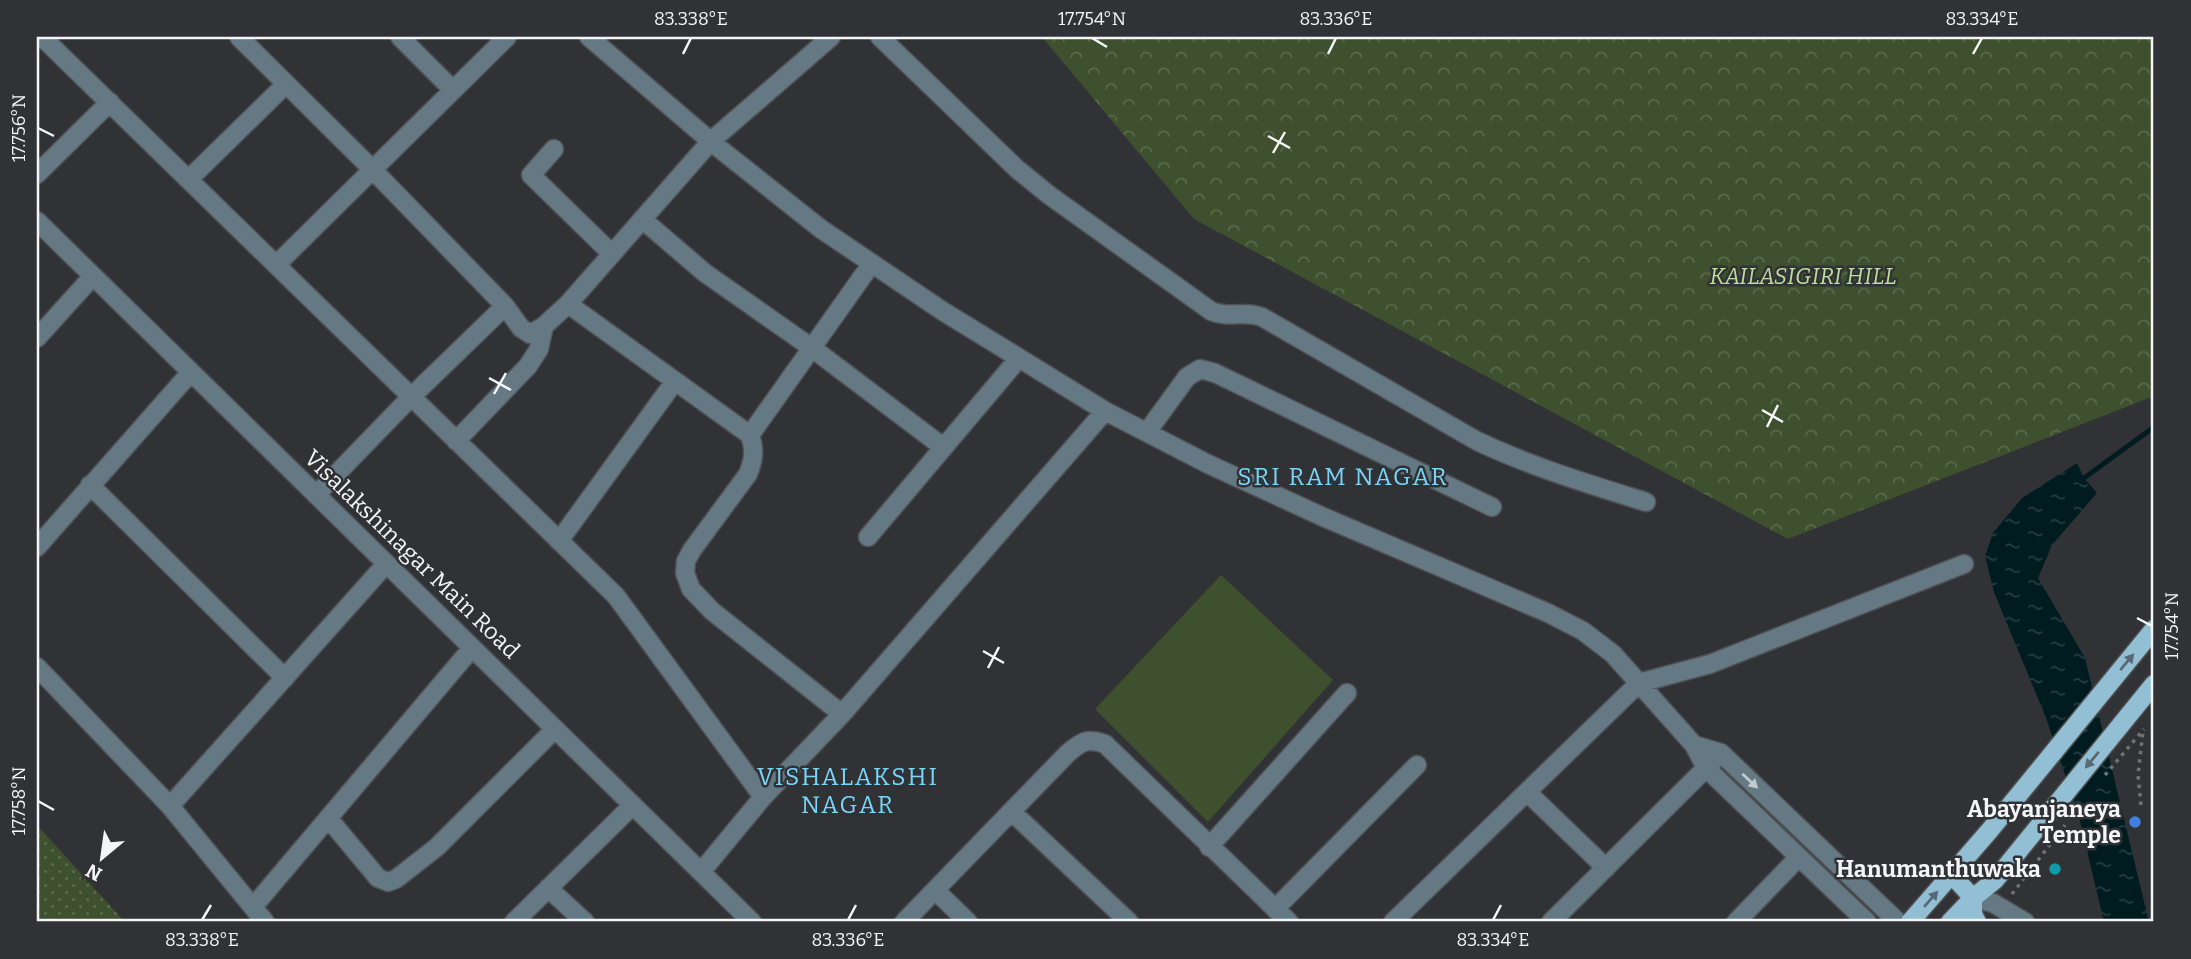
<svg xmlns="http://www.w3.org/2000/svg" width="2191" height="959" font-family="Bitter,serif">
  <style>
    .grass { fill: url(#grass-dots) }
    .forest { fill: url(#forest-crowns) }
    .park { fill: #3e502d }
    .water { fill: url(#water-ripples) }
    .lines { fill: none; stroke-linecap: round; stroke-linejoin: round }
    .stream { stroke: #001c21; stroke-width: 5 }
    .minor-casing { stroke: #4f5154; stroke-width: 21 }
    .major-casing { stroke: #4f5154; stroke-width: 21 }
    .path { stroke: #707274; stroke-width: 3.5; stroke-dasharray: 3.5 5; stroke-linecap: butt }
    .minor { stroke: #647983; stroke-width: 18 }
    .major { stroke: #93bfd5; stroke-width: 18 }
    .oneway { fill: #586a75 }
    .oneway2 { fill: #c1cace }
    .ticks { fill: none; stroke: #f3f5f6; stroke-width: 2.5 }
    .shop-dot { fill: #3f7fe0; stroke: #303235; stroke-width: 2.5 }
    .culture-dot { fill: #0f9aa8; stroke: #303235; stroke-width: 2.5 }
    .labels { text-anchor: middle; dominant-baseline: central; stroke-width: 5; stroke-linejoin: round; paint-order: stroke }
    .park-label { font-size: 23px; font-style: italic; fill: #bcde9b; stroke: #303235 }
    .street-label { font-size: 23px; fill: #f3f5f6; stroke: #303235 }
    .poi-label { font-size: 23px; font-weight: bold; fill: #f3f5f6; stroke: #303235; text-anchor: end }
    .neighbourhood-label { font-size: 24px; letter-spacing: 2px; fill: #79d6f8; stroke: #303235 }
    .neatline { fill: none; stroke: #f3f5f6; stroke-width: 2.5 }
    .ticks-label { font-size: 18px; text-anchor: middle; fill: #f3f5f6 }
  </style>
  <defs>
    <pattern id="grass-dots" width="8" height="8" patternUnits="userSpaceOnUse" patternTransform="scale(1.75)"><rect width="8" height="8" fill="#3e502d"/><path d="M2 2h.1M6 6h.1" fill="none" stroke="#5a6a4c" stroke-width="1.8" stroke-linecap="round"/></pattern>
    <pattern id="forest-crowns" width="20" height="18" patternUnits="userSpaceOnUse" patternTransform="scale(1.75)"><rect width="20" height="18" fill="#3e502d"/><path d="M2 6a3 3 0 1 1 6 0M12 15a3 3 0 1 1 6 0" fill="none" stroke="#5a6a4c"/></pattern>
    <pattern id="water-ripples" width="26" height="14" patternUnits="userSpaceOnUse" patternTransform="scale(1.75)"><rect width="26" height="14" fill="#001c21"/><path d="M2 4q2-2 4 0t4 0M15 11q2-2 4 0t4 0" fill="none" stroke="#263e42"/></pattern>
  </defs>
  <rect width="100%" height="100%" fill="#303235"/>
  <!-- grass -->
  <path class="grass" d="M37,825L125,922H37Z"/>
  <!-- forest -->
  <path class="forest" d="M1042,37H2154V396L1788,539L1194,219Z"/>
  <!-- park -->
  <path class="park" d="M1221,575L1333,680L1208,822L1095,709Z"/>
  <!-- water -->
  <path class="water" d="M2077,463L2084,478L2097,493L2052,545L2038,578L2085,658L2149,922H2104L2078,813L2046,718L1994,592L1985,556L1993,533L2022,498Z"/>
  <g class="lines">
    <!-- stream -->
    <path class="stream" d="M2080,481L2154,427"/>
    <defs>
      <path id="minor" d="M42,37L616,596L763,797
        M239,37L372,169L505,306L521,328L530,334L544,326L568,304L711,141L831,37
        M400,37L453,90
        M589,37L715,145L821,229L941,310L1105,411L1208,464L1321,516L1548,613L1583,631L1613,654L1694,745L1706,768L1867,922
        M880,37L1017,169L1049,195L1211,311C1228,319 1245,310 1262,317L1477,441C1532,467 1588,484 1646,502
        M554,149L531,175L612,254
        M37,174L110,102
        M189,179L286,84
        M642,219L705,273L812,348L943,447
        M37,221L752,922
        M276,265L507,37
        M568,304L750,435
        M37,338L93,276
        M1147,432L1187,377L1200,369L1215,373L1492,507
        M456,441L528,366L539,349L544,326
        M90,485L285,678
        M316,495L411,397L505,306
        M868,537L1019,358
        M559,541L675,381
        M37,547L191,372
        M37,667L170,806L265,922
        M842,714L712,611L691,589L685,573L686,561L692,550L748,474C754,459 755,450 750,435L872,263
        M1694,745L1721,753L1898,922
        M1527,792L1606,868
        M170,806L386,564
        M1012,812L1129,922
        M328,818L378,878L388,882L396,879L437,847L555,729
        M1209,847L1347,693
        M701,872L763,797L842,714L1105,411
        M548,888L585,922
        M936,891L968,922
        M1973,898L1993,903L2025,922
        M253,907L472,648
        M1275,909L1417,765
        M514,922L633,805
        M904,922L1068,753C1082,741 1087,738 1105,744L1289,922
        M1393,922L1639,683L1710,664L1964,564
        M1551,922L1715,759
        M1736,922L1798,858"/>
      <path id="major" d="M1952,875L1973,898V914L1977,922
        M1910,922L1990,830L2154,629
        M1950,922L1973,898L1995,880L2154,684"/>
    </defs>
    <!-- minor casing -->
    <use href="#minor" class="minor-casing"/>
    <!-- major casing -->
    <use href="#major" class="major-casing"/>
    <!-- path -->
    <path class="path" d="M2105,775L2144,729
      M2141,805L2138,775L2143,731
      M2012,894L2065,825"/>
    <!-- minor -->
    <use href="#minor" class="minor"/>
    <!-- major -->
    <use href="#major" class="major"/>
  </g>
  <!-- one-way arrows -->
  <defs><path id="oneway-solid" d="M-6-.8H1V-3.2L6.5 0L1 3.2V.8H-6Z" transform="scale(1.75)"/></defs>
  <g class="oneway">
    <use href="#oneway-solid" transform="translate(2127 662) rotate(-50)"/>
    <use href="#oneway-solid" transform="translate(2092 760) rotate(130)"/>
    <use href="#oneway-solid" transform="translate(1931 899) rotate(-49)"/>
  </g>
  <use class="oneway2" href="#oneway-solid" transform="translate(1750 781) rotate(43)"/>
  <!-- ticks -->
  <path class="ticks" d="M1092,38L1107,47M683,54L691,38M1328,54L1336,38M1973,54L1982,38M38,128L54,136M1268,136L1290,148M1273,153L1285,132M489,378L511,390M494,394L506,373M1762,410L1783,422M1767,427L1778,405M2137,618L2152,626M983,651L1004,663M988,668L999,647M38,801L54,810M202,920L211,905M848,920L856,905M1493,920L1501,905"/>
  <!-- markers -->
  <circle class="shop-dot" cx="2135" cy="822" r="7"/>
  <circle class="culture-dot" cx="2055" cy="869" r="7"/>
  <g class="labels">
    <!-- park labels -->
    <g class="park-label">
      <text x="1803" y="276">KAILASIGIRI HILL</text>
    </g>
    <!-- street labels -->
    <g class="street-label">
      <text transform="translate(412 554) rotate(44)">Visalakshinagar Main Road</text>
    </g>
    <!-- poi labels -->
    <g class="poi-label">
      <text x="2121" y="809">Abayanjaneya<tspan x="2121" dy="26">Temple</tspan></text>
      <text x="2041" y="869">Hanumanthuwaka</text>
    </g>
    <!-- neighbourhood labels -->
    <g class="neighbourhood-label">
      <text x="1343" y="477">SRI RAM NAGAR</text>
      <text x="848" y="777">VISHALAKSHI<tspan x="848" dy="28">NAGAR</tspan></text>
    </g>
  </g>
  <!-- border -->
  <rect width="2191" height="959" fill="none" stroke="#303235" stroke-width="77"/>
  <!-- north arrow -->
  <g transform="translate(102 858) rotate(209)" stroke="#303235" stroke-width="5" paint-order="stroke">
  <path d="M0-5L12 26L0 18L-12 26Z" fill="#f3f5f6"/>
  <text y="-10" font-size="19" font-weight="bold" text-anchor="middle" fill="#f3f5f6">N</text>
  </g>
  <rect x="38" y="38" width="2114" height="882" class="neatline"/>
  <g class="ticks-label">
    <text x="691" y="25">83.338°E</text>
    <text x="1092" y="25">17.754°N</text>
    <text x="1336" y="25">83.336°E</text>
    <text x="1982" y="25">83.334°E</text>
    <text transform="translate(19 128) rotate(-90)" y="6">17.756°N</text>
    <text transform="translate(2172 626) rotate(-90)" y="6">17.754°N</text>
    <text transform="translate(19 801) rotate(-90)" y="6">17.758°N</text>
    <text x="202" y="946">83.338°E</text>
    <text x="848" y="946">83.336°E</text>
    <text x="1493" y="946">83.334°E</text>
  </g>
</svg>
